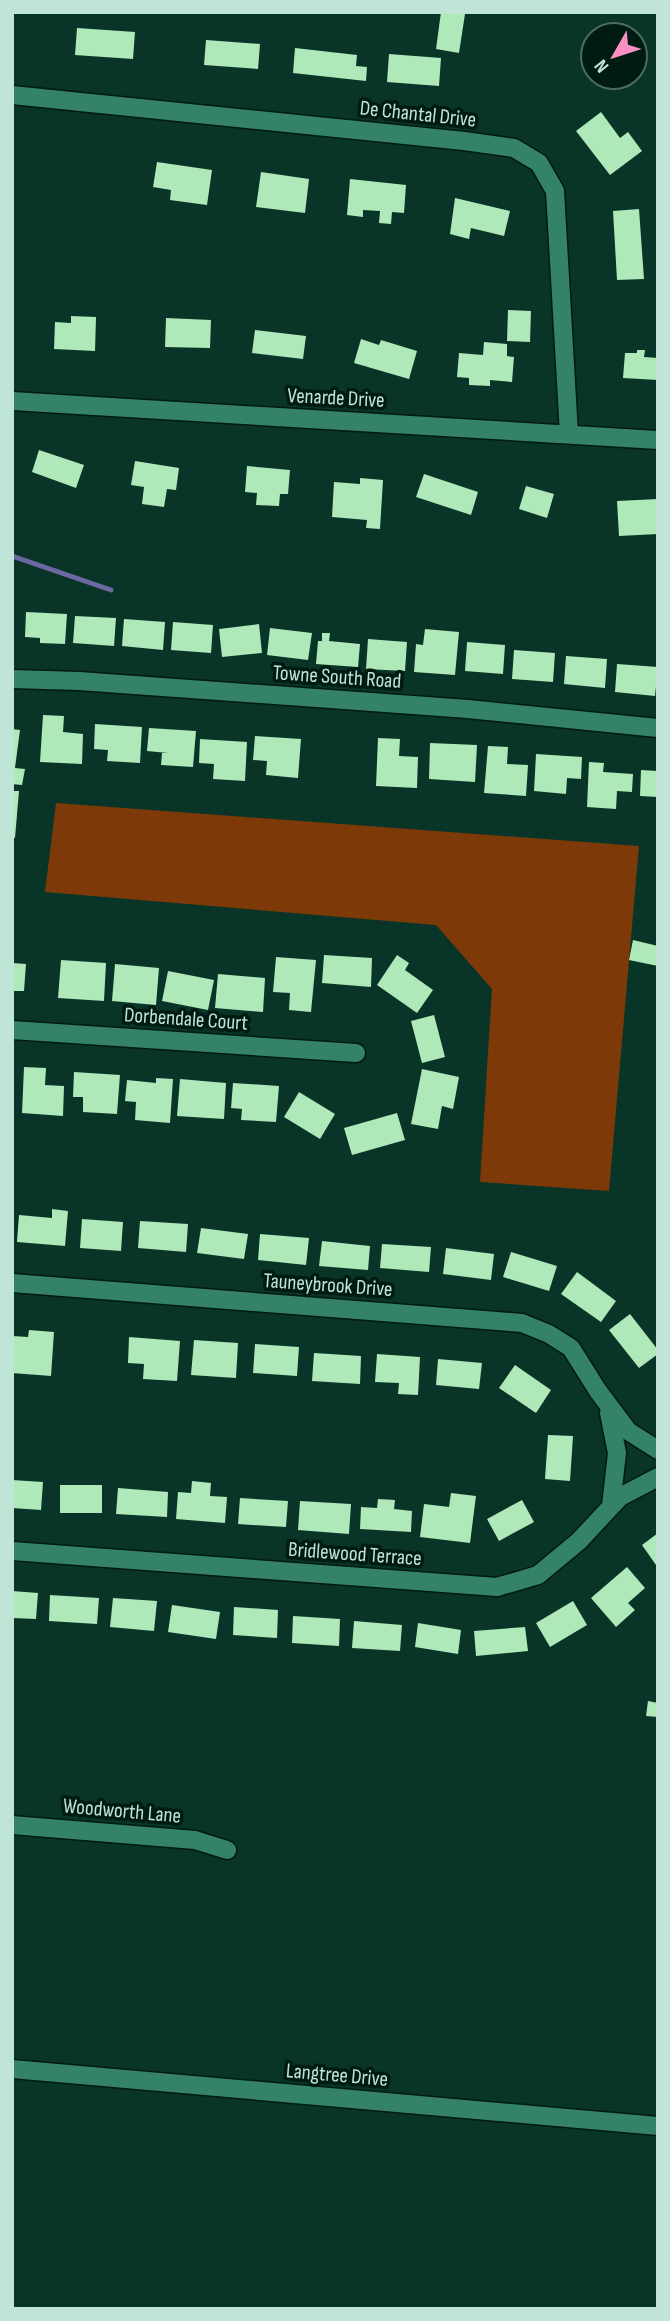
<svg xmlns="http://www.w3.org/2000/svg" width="670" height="2321" font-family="'Sofia Sans Condensed',sans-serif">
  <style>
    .green { fill: #7d3908 }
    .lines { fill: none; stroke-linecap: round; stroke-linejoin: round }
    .stream { stroke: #6d68a3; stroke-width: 5 }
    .building { fill: #afe8b9 }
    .street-casing { stroke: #021a12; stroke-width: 21 }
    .street { stroke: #338269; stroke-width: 18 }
    .labels { text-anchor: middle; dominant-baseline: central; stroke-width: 7; stroke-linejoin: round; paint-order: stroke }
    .street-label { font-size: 21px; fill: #c0e5d6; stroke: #001b12 }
  </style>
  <rect width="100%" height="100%" fill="#093528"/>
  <!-- green -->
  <path class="green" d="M56,803L639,846L609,1191L480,1182L492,989L436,925L45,892Z"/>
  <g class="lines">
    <!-- stream -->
    <path class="stream" d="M12,556L111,590"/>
  </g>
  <!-- building -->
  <path class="building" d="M441,12L465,14L459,53L436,49Z
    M77,28L135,32L133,59L75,55Z
    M206,40L260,44L258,69L204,65Z
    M295,48L357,55L356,66L367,67L366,81L293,73Z
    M389,54L441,58L439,86L387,82Z
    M601,112L620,138L628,132L642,151L610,175L576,131Z
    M157,162L212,170L207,205L170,200L171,190L153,187Z
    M261,172L309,179L305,213L256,207Z
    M350,179L406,185L404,213L392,212L391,224L379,223L380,211L363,210V217L347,215Z
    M455,198L510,211L504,236L471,228L469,239L450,234Z
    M639,209L644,279L617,280L613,211Z
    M508,310L531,311L530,342L507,341Z
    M71,316L96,317L95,351L54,349L55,322L71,323Z
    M166,318L211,320L210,348L165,347Z
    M255,330L306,336L303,359L252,353Z
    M361,339L379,345L381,340L417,351L409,379L354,363Z
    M484,342L507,344V356L514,357L512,382L490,380V386L469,385V378L457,377L459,353L483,355Z
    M637,350H645L644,357L658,358V380L623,378L625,353H637Z
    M39,450L84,465L76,488L32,472Z
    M135,461L179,468L176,490L167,489L164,507L142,504L144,487L131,485Z
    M247,466L290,470L288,494H280L279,506L256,505L257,493L245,492Z
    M424,474L478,492L471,515L416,497Z
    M360,478L383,480L380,529L366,528L367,520L332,517L334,482L360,484Z
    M526,486L554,494L547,518L519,509Z
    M658,499V534L619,536L617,501Z
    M26,612L67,614L65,644L40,643V638L25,637Z
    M75,616L116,618L114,646L73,643Z
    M124,619L165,622L163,650L122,646Z
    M173,622L213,625L211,653L171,650Z
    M259,624L262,653L222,657L219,629Z
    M270,628L312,633L308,660L267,655Z
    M425,629L459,632L455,675L414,672L416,644L423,645Z
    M322,633H330L329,641L360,644L358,667L316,664L318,641H322Z
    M368,639L407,642L405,671L366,669Z
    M467,642L505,645L503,674L465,671Z
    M514,650L555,653L553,682L512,679Z
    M566,656L607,659L605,688L564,684Z
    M617,664L658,667L655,696L615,692Z
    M43,715L64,716L63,732L83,734L82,764L40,762Z
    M95,724L142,727L140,763L107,761L108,750L94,749Z
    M149,728L196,731L193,767L161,765L162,753H168L147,751Z
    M12,729L20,730L15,768L25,769L22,785L12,784Z
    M255,736L301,739L298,778L266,775L267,761L253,760Z
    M378,738L400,739L399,756L418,757L417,788L376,786Z
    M200,739L247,742L245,781L213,779L214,764L199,763Z
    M430,743L477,745L475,782L429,779Z
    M488,746L508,747L507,764L528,765L526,796L484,793Z
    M536,754L582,757L581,779L567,778L566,794L534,791Z
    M589,762L604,763L603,772L633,774L632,792L617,791L616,809L587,807Z
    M641,770L658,771V797L640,796Z
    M12,791H19L15,838L12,837Z
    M633,940L658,946V966L629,960Z
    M324,955L372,958L371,987L322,983Z
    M397,955L409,963L405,970L433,990L417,1013L377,985Z
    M276,957L316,960L311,1012L289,1010L290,993L273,992Z
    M61,960L106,963L104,1001L58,998Z
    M12,963L26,964L24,991H12Z
    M115,964L159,968L156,1005L112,1001Z
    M168,971L214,980L208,1010L162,1001Z
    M218,974L265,978L263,1012L215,1008Z
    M434,1015L445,1057L422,1063L411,1021Z
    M24,1067L46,1068L45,1085L64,1086L63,1116L22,1113Z
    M422,1069L459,1077L453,1109L442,1106L438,1129L411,1124Z
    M74,1072L120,1075L117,1114L83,1112V1097H73Z
    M156,1078L173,1079L170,1123L135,1120L136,1102L125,1101L127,1080L156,1083Z
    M180,1079L226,1083L224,1119L177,1116Z
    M233,1083L279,1086L276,1122L241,1120L242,1109L231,1108Z
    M299,1092L335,1114L320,1139L284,1117Z
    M397,1113L405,1140L352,1155L344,1128Z
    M52,1209L68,1211L65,1246L17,1242L19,1215L52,1218Z
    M82,1219L123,1222L121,1251L80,1248Z
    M140,1221L188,1224L186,1252L138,1248Z
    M201,1228L248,1234L244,1259L197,1253Z
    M260,1234L309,1238L306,1265L258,1260Z
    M322,1241L370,1246L368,1270L319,1266Z
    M382,1244L431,1247L429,1272L380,1268Z
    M446,1248L494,1254L491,1280L443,1274Z
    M511,1252L557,1266L549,1291L503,1277Z
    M577,1272L616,1301L601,1322L561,1294Z
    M630,1314L658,1350V1354L639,1368L609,1330Z
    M29,1330L54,1332L51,1376L12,1373V1336L28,1337Z
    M129,1337L180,1341L177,1381L143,1379L144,1364L128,1363Z
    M194,1340L238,1343L236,1378L191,1375Z
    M255,1344L299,1347L297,1376L253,1373Z
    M314,1353L361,1356L360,1384L312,1381Z
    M377,1354L420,1357L418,1395L398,1394L399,1383L375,1382Z
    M438,1359L482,1363L479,1389L436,1385Z
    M515,1365L551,1390L536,1413L499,1388Z
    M548,1435L573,1436L570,1481L545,1479Z
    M12,1480L43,1482L41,1510L12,1508Z
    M192,1481L211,1483L210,1496L227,1497L225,1523L176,1519L178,1492L191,1493Z
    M60,1485H102V1513H60Z
    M118,1488L168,1492L167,1517L116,1514Z
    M451,1493L476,1496L470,1543L420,1537L424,1504L449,1507Z
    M240,1498L288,1501L286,1527L238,1524Z
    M378,1499L395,1500L394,1509L412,1511L411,1532L360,1529L361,1507L377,1508Z
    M522,1500L534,1522L499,1541L487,1519Z
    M300,1501L351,1504L349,1534L298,1530Z
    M658,1533V1564L656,1565L642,1545Z
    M627,1567L645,1588L628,1603L635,1610L616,1627L591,1598Z
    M12,1591L38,1593L36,1619L12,1618Z
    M50,1595L99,1598L97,1624L49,1621Z
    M113,1598L157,1601L154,1631L110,1627Z
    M573,1601L587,1625L550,1647L536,1623Z
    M172,1605L220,1612L216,1639L168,1632Z
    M234,1607L278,1610L277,1638L233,1635Z
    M293,1616L340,1619L339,1646L292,1643Z
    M354,1621L402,1625L400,1651L352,1648Z
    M418,1623L461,1630L458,1654L415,1647Z
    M525,1627L528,1651L476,1656L474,1631Z
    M648,1701L658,1703V1717L646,1716Z"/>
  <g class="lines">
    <defs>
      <path id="street" d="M12,95L464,141L514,148L539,163L555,191L569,434
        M12,401L658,440
        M12,679L79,681L468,709L658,728
        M12,1030L356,1053
        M12,1283L522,1323L549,1334L571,1348L598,1391L628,1431L658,1450
        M609,1413L617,1453L611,1506
        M12,1551L497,1587L538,1575L579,1541L620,1497L658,1477
        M12,1825L195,1840L227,1850
        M12,2069L658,2126"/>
    </defs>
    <!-- street casing -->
    <use href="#street" class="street-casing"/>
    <!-- street -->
    <use href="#street" class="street"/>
  </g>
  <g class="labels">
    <!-- street labels -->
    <g class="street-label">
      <text transform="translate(418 114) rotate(6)">De Chantal Drive</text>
      <text transform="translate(336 398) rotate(3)">Venarde Drive</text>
      <text transform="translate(337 677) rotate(4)">Towne South Road</text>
      <text transform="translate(186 1019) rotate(4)">Dorbendale Court</text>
      <text transform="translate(328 1285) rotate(4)">Tauneybrook Drive</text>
      <text transform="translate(355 1554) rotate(4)">Bridlewood Terrace</text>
      <text transform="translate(122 1811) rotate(5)">Woodworth Lane</text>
      <text transform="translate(337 2075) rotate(5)">Langtree Drive</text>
    </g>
  </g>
  <!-- border -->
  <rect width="670" height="2321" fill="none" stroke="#c0e5d6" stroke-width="28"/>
  <!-- north arrow -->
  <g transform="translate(614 56) rotate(231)"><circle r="33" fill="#001b12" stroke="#4d6c60" stroke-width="2"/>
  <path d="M0-5L12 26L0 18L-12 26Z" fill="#fb8fc5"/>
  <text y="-10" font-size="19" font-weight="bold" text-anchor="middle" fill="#c0e5d6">N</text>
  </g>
</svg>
